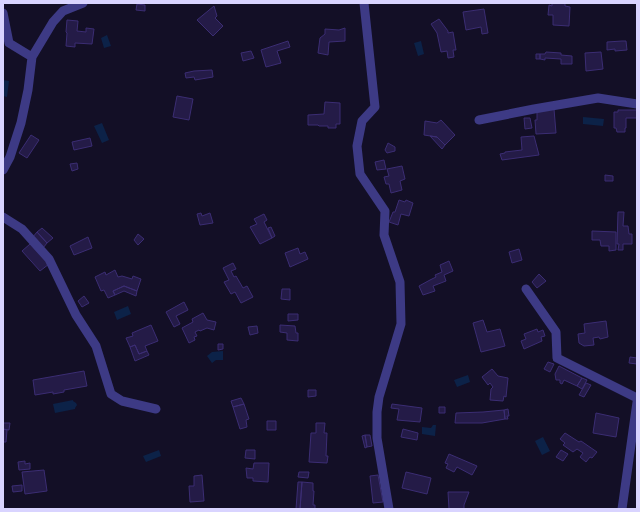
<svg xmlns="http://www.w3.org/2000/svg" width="640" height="512" font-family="Overpass,sans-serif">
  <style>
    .water { fill: #0c2248 }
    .building { fill: #241b47; stroke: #3b2d73 }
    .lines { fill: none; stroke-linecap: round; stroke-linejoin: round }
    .minor { stroke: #3d3a85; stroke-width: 9 }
  </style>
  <rect width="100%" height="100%" fill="#130f26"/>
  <!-- water -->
  <path class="water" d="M107,35L111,46L104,48L101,38Z
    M421,41L424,54L418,56L414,43Z
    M3,80L9,81L7,97L3,96Z
    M583,117L604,119L603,126L583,124Z
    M102,123L109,140L102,143L94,126Z
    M128,306L131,314L117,320L114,312Z
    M223,351V360H216L212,363L207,356L212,352Z
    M468,375L470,382L457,387L454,380Z
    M73,400V401L76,403L77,405L75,408V409L55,413L53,404Z
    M433,425H436L435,436L422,434V427L431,428Z
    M543,437L550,451L542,455L535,441Z
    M159,450L161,456L146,462L143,456Z"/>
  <!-- building -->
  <path class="building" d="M552,3H565V6L570,7L569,26L553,25V15H548L549,5L552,6Z
    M137,4L145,5V11L136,10Z
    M214,6L217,16L215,18L223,26L213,36L197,20Z
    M484,9L488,33L482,34L481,27L466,30L463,12Z
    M439,19L448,31V33L453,32L456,50H453L454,57L448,58L447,51L441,52L437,33L431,24Z
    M67,20L78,21L77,31L86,32V28L94,29L92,44L75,43V47L66,46L67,33L66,32Z
    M345,28V41L329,42L328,55L318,53L320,38L325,34V29L339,30Z
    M288,41L290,47L277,51L281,63L266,67L261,50Z
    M622,41H626L627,50L615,51V49L607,50V42Z
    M251,51L254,58L243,61L241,53Z
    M546,52L561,53V55L572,56V64H561V59L545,58V60L540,59V54H545Z
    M601,52L603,69L586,71L585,53Z
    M536,54H540V59H536Z
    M212,70L213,77L195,80L194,77L186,78L185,73L194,71Z
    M177,96L193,99L189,120L173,117Z
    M325,102L340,103V124H336V128H328V126H319L318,125H308V115L324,114Z
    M554,109L556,133L536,134L535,120H537V111Z
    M618,110H637V125V118H626V128H625V132H617L616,128H614V112H618Z
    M524,118H530L532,128L525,129Z
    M441,120L455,135L445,145L437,137L424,135L425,121L437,123Z
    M31,135L39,140L27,158L19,153Z
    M430,136L437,137L445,145L442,149Z
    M534,136L539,155L502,160L500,154L505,153V152L522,150L521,137Z
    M90,138L92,146L74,150L72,142Z
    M388,143L395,147V151L387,153L385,150Z
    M384,160L386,169L377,170L375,162Z
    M77,163L78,169L72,171L70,164Z
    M402,166L405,179L400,181L402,190L391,193L389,184H386L384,177L389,176L387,169Z
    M605,175L613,176V181H605Z
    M399,200L405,202L406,200L413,203L409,216L401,214L398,225L389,222L393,212H395Z
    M618,212H624L623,226H628L629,234H632V244H623V250H618L619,244H617Z
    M201,213L202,216L210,213L213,223L200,225L197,214Z
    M264,214L267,220L264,222L272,238L260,244L250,227L257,224L254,219Z
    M271,227L275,236L272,238L268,228Z
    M42,228L53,238L47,243L37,232Z
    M592,231L616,232V250L609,251V246H601L600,240H592Z
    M37,232L47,243L43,248L32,238Z
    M138,234L144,239L138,245L134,240Z
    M88,237L92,248L74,255L70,246Z
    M30,244L49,264L40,271L22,251Z
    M298,248L300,254L305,252L308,259L290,267L285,253Z
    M519,249L522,260L512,263L509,252Z
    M449,261L453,271L444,275L446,281L433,286L435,291L423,295L419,286L430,280L436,277L435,275L442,272L440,265Z
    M233,263L236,269L231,271L234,277L236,276L243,288L247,286L253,297L241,303L235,292L231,294L224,282L229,280L223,268Z
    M115,270L118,277L122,276L132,279L133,276L141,279L137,291L124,286L113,291L115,295L108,298L104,290L101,291L95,277L105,272L106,275Z
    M539,274L546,281L537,288L532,282Z
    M124,286L137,291L136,296L124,291L115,295L113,291Z
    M282,289H290V300L281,299Z
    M84,296L89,303L82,307L78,301Z
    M184,302L188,310L176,316L180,324L174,327L166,312Z
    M203,313L207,320L216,322L214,330L207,328L200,331L199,330L195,332L197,336L194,337L195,340L189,343L182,328L193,322L192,319Z
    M288,314H298V320L288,321Z
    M483,320L487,332L500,329L505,346L481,352L473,323Z
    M606,321L608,337L600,339L599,337L593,338L594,345L584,346L579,343L578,334L585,333L584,324Z
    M151,325L158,341L145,346L147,351L139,354L135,345L130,347L126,338L133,336L132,333Z
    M280,325L295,326L296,333H298V341L287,340V333L280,332Z
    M257,326L258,333L250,335L248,327Z
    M537,329L538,332L543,330L545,336L541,337L542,341L524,349L521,341L526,339L524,334Z
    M218,344H223V349L218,350Z
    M135,345L139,354L147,351L149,355L135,361L130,347Z
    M630,357L637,358V364L629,363Z
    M548,362L554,364L550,372L544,369Z
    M559,366L582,378L577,386L564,380L562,384L560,383V380H556L555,374Z
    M492,369L498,376L508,378L506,397L504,396L503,401L490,400L491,389L493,387L490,383L488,385L482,377Z
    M84,371L87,386L64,390V392L53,394V392L35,395L33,380Z
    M582,378L587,380L582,389L577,386Z
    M586,383L591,385L584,397L579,395Z
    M308,390H316V396L308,397Z
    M241,398L244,404L233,407L231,401Z
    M244,404L249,419L246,420L247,427L240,429L233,407Z
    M392,404L422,408L420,422L397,420L399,409L391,408Z
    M439,407H445V413H439Z
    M508,409L509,416H507L508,419H505L504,410Z
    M504,410L505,419L482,423H455L456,413L483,412Z
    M596,413L619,418L616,437L593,433Z
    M267,421H276V430H267Z
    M3,423H10L9,430L3,429Z
    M316,423H325L324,433H327L326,456H328L327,463L309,462L311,433H316Z
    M3,429L7,430L6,442H3Z
    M403,429L418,433L417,440L401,437Z
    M565,433L579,442L581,441L597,452L592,458L590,457L586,462L580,457L583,453L577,449L573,452L563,445L565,443L560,439Z
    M365,435L367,447L365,448L362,436Z
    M365,435H370L372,446L367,447Z
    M246,450H255V459L245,458Z
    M561,450L568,454L563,461L556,457Z
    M449,454L477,466L472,475L457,467L454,472L446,468L448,464L445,463Z
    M25,461V464L30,463V469L19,470L18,462Z
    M254,463H269L268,482L253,481V478H247L246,468L253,469Z
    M44,470L47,491L25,494L22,472Z
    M299,472H309L308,478L298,477Z
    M406,472L431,478L427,494L402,488Z
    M202,475L204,501L190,502L189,486H194V476Z
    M378,475L383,502L373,503L370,476Z
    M298,482H302L300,509H296Z
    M302,482L313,483V491H314L313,505H315V509H300Z
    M22,485V491L13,492L12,486Z
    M448,492H469L464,505V509H449Z"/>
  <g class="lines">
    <!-- minor -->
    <path class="minor" d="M364,3L375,107L362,121L357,146L360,174L385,211L384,235L400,282L401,324L379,397L377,412V438L389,509
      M3,13L9,43L32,57
      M479,120L534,109L598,98L637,104
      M3,170L10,157L21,123L28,90L32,57L53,22L63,11L83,3
      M3,217L22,229L49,259L76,315L96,346L111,394L122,401L156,409
      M526,289L556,332L557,358L637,398
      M622,509L637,402"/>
  </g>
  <!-- border -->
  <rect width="640" height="512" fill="none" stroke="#d9d4ff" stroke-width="8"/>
</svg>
